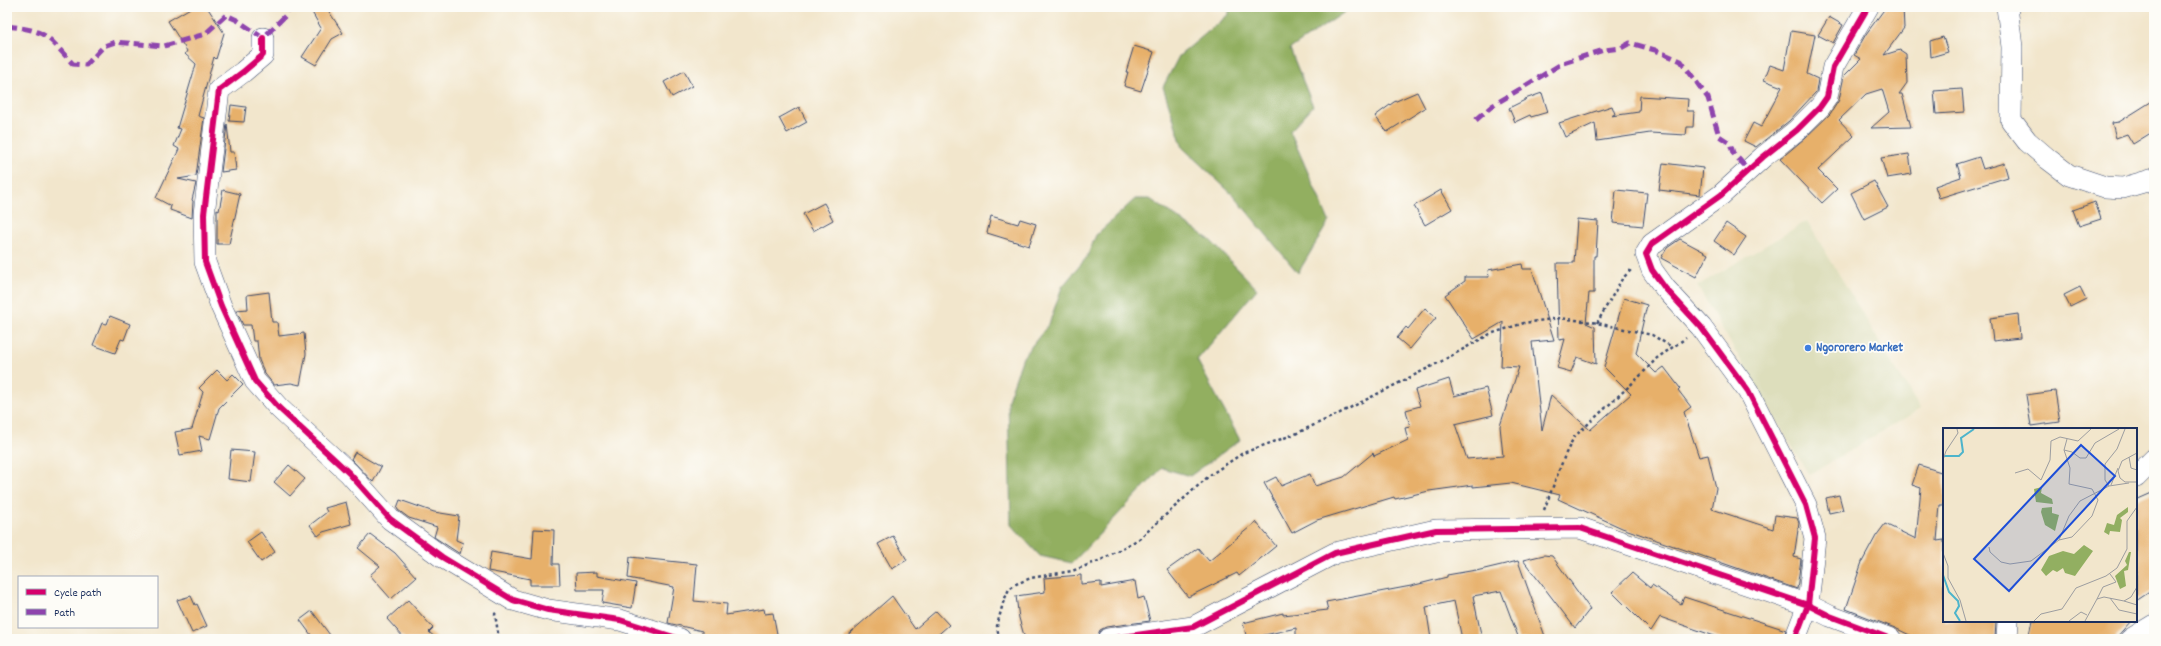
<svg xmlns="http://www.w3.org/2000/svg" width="2161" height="646" font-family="Dekko,sans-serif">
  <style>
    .built { fill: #dddebc }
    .forest { fill: #92af61; stroke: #566f60 }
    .building { fill: #e7b06b }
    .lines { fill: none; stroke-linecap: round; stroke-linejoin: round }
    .minor-casing { stroke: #3b4a6e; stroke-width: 22 }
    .path { stroke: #3b4a6e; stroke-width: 2.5; stroke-dasharray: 3 3; stroke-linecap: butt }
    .minor { stroke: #fff; stroke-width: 21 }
    .quiet { stroke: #8e44ad; stroke-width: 5; stroke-dasharray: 10 5; stroke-linecap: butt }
    .cycleway-casing { stroke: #fdfcf7; stroke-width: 8 }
    .cycleway { stroke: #d6006c; stroke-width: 6 }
    .shop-dot { fill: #3f7fe0; stroke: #fdfcf7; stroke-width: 1.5 }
    .labels { text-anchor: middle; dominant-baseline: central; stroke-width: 3.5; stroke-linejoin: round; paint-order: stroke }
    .shop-label { font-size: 13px; font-weight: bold; fill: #366cbe; stroke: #fdfcf7; text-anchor: start }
    .inset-river { fill: none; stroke: #4db4cb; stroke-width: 2 }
    .inset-road { fill: none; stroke: #9c9da0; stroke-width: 1 }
    .view { fill: #1d4ed8; fill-opacity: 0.15; stroke: #1d4ed8; stroke-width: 2 }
    .inset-edge { fill: none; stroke: #1b2f5e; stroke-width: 2 }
  </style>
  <rect width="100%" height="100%" fill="#fdfcf7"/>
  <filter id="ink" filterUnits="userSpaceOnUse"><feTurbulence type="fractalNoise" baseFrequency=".025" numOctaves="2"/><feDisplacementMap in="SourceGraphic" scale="8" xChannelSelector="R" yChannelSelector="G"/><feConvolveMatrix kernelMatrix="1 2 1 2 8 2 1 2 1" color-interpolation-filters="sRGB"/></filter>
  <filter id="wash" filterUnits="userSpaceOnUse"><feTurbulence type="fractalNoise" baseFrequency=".012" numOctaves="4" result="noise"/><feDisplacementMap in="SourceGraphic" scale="16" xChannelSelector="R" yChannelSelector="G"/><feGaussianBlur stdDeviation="0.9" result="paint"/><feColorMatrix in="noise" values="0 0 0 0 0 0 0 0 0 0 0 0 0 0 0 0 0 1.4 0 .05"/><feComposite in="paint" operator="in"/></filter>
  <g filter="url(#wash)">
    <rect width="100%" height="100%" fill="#f2e6cc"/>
    <!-- built -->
    <path class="built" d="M1807,221L1920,409L1809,475L1697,286Z"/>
    <!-- forest -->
    <path class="forest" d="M1229,7H1352L1290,49L1313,106L1290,131L1329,221L1298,273L1234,196L1183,148L1163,87L1179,56L1229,14Z
      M1135,199H1150L1210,240L1257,289L1197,360L1240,440L1190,476L1162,468L1072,563L1040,556L1011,525L1008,400L1023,357L1049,324L1062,287L1087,257L1096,235Z"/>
    <g id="blocks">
      <!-- building -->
      <path class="building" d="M192,7H207L224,33L216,59L214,57L198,116L204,118L196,176L178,179L196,183L192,200L193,201L192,218L170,210L171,206L156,198L179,149L174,146L181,129L177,128L196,64L185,54L187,51L168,21Z
        M309,7H326L343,33L332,39L316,65L302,57L321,28Z
        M1886,7H1903L1904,28L1884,55L1900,50L1906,54L1907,83L1899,94H1902L1911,127L1871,128L1889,112L1882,89L1866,94L1839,120L1854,136L1818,170L1837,189L1822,203L1780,159L1805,138L1830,114L1839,100L1844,76L1861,59L1854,55L1866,34Z
        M1829,17L1843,25L1833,43L1818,35Z
        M1791,31L1815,35L1807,74L1818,79L1816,92L1789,121L1756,147L1744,141L1753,123L1761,127L1782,87L1764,80L1770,65L1784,70Z
        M1943,37L1948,52L1931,57L1930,41Z
        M1134,46L1154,52L1141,91L1124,86L1128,72H1126Z
        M684,71L692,86L672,97L664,82Z
        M1962,89L1964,112L1936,114L1934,91Z
        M1417,92L1425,108L1387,132L1375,116L1394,102Z
        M1542,93L1548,112L1531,117L1530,115L1515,122L1509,108L1525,100V99Z
        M1640,96L1688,99L1687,111H1694L1693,127H1687L1686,135L1650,133L1597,141L1595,123L1565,137L1559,123L1612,106L1615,114L1611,116L1639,112Z
        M2154,100V131L2133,144L2127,134L2116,138L2112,123L2119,122Z
        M231,105L246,107L244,122L229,121Z
        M799,107L807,122L787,133L779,118Z
        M227,124L230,152H234L236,170L221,172Z
        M1909,154L1912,174L1887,178L1881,158Z
        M1979,157L1983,169L2004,163L2008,177L1939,198L1935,186L1961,177L1957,164Z
        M1663,163L1703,168L1700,195L1659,190Z
        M1874,181L1888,207L1864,219L1851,193Z
        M223,190L240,194L229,244H217V210L219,211Z
        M1441,190L1452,209L1425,225L1414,206Z
        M1616,190L1647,193L1643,226L1613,223Z
        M2095,202L2101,219L2079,226L2073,210Z
        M824,203L833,220L813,231L803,214Z
        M991,216L1018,224L1020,219L1036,224L1029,246L987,233Z
        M1577,219L1598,221L1596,256H1594V293H1589L1586,323L1595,327L1596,364L1577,357L1571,372L1557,368L1565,339L1559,340L1557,263H1574Z
        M1726,223L1746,237L1734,255L1714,241Z
        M1680,239L1708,254L1696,277L1661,258L1667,248Z
        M1522,264L1523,269H1532L1554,340L1532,342L1542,430L1551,395L1590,430L1631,394L1604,367L1624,298L1647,305L1636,353L1656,373L1664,367L1680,388L1678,390L1691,407L1684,412L1699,457L1708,455L1716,488L1712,509L1773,529L1775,515L1797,518L1799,523L1794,557L1801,559L1797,589L1622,528L1558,499L1560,495L1511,483L1473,487V485L1429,491L1395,499L1394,497L1317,520L1292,533L1264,483L1276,477L1281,486L1310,474L1315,486L1344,477L1373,453L1374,456L1408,440L1405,428L1410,427L1406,410L1420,406L1415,390L1449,379L1454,396L1486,388L1493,415L1455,424L1467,459L1503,456L1500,426L1519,367L1501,366L1503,322L1474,339L1445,295L1465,281V277H1489L1488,270Z
        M2080,287L2086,299L2070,307L2064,295Z
        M269,292L272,322H277L279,336L304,333L306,354L300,385L291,383L274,385L265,374L259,360L257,341H253L251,325H243L236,310L248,309L247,295Z
        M1425,308L1436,318L1410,349L1397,338L1406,327L1408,329Z
        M2018,314L2020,338L1993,341L1990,318Z
        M110,316L130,324L124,340L121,339L115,353L93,345L102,323L107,324Z
        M217,370L227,380L233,374L243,384L219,408L210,439L199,436L202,451L180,455L175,432L192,429L203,392L199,388Z
        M2055,391L2060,422L2031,426L2026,395Z
        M231,450L255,452L251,482L228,479Z
        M355,452L381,467L373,482L351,459Z
        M289,465L305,479L290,496L274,482Z
        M1919,465L1944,473V505H1940L1937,541L1944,540V621H1996L1995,639H1918L1895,628L1846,609L1862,562L1876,536L1885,524L1916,539L1921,488L1912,485Z
        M2154,492V589L2136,601V500Z
        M1839,495L1843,510L1829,513L1826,498Z
        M400,500L434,512L459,516L456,540L463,543L460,554L434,537L437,527L409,518L398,510L397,508Z
        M346,502L351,524L323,532L318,536L310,525L327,512L325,508Z
        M1256,522L1276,546L1239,576L1237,573L1188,597L1167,570L1198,548L1209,561Z
        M534,529L554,530L553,564H559L560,585H530V579L488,571L491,552L532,559Z
        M261,532L275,552L261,562L247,542Z
        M370,534L395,553L416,577L391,599L370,575L380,566L358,548Z
        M893,536L907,560L892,569L878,544Z
        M1544,555L1552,556L1590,609L1575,628L1523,560Z
        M630,557L697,564L694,601L727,604L726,615L764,609L765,614L773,613L778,639H702V631L668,623L674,587L628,578Z
        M1518,561L1546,639H1519L1501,591L1473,596L1482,639H1462L1454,601L1426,607L1431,639H1296V628L1247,639L1243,623L1283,613V615L1328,610L1326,602L1411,586L1447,577V575L1476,570V571Z
        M597,572V576L636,583L632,608L602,603L604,590H577L576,573Z
        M1632,573L1650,588L1652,585L1681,604L1684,597L1786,630L1783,639H1723L1660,617L1651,631L1612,592Z
        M1081,575V584L1101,582V587L1135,581L1138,599L1144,597L1150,621L1106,627L1100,630L1096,639H1025L1019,618L1016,596L1045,592L1044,578Z
        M191,596L195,605L197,604L207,626L192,633L177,600Z
        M892,596L915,629L936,611L949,625L933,639H843Z
        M408,600L433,628L429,632L437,639H405L387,619Z
        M312,611L333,639H314L300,620Z
        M2032,621H2131L2115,639H2028Z"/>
    </g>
  </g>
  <g filter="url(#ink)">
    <use href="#blocks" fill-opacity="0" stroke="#3b4a6e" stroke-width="1"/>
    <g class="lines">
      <defs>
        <path id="minor" d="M2007,7L2012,47L2011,120L2027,141L2048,159L2069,175L2105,187L2123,188L2154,179
          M263,38V55L243,72L219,90L204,214L205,262L221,306L255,381L279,408L349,473L390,519L442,557L513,600L548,610L620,620L680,639
          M2136,477L2154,459
          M1108,639L1193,627L1335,553L1436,530L1580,528L1808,605L1830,616L1891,639
          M1795,639L1808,605L1815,538L1806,505L1748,391L1701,327L1665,288L1652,270L1646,254L1652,244L1721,195L1763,157L1797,130L1820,107L1827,97L1833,67L1868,7
          M2007,639L2008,621
          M2131,639L2154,625"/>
      </defs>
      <!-- minor casing -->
      <use href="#minor" class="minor-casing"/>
      <!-- path -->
      <path class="path" d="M1597,323L1622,279L1631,270
        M1544,510L1565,455L1574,437L1638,378L1657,358L1686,338
        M496,613L495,614L499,639
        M999,639L997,626L1003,603L1009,589L1016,584L1031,578L1072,571L1101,560L1139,539L1210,475L1243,453L1295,434L1338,414L1442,361L1490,334L1524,323L1559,318L1592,322L1652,335L1672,347"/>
      <!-- minor -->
      <use href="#minor" class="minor"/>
      <!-- quiet -->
      <path class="quiet" d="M7,26C48,31 46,35 73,64L86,65L104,46L115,42L164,46L205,34L226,15L237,20L263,38L287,14L288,7
        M1476,120L1492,106L1563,63L1604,50L1621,48L1630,43L1655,50L1681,61L1708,98L1719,136L1730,143L1733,153L1748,169"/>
      <defs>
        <path id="cycleway" d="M263,38V55L243,72L219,90L204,214L205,262L221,306L255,381L279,408L349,473L390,519L442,557L513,600L548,610L620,620L680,639
          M1108,639L1193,627L1335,553L1436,530L1580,528L1808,605L1830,616L1891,639
          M1795,639L1808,605L1815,538L1806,505L1748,391L1701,327L1665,288L1652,270L1646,254L1652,244L1721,195L1763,157L1797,130L1820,107L1827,97L1833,67L1868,7"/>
      </defs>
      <!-- cycleway casing -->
      <use href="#cycleway" class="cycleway-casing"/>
      <!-- cycleway -->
      <use href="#cycleway" class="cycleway"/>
    </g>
  </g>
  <!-- markers -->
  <circle class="shop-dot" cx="1808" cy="348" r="4"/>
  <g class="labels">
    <!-- shop labels -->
    <g class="shop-label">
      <text x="1816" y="348">Ngororero Market</text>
    </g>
  </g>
  <!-- overview -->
  <g transform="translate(1943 428)">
    <rect width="194" height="194" fill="#f2e6cc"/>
    <path d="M99,59L98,65L109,71L110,76L93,74L91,61ZM109,79V85L116,87L112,103L102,97L98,84L99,80ZM185,79V84L177,90L179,92L177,104L167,103L166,107L161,104L164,95L171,97L174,87ZM141,117L150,123L132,148L122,145L120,140L114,144L110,142L103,148L98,142L106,128L120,123L131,126ZM186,124H188L185,142L181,143L183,158L177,161L172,148L184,137L182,133Z" fill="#92af61"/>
    <path class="inset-river" d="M0,28H16L20,24L18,10L31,1M0,147L6,164L15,173L16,178L12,185L17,193"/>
    <path class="inset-road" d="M121,22L129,24L137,30H143L152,15L176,1M194,25L179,33L175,43L177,50L182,54H194M186,29L188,40L194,42M0,32L3,23L15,5L14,1M72,45L85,41L98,52L107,32L108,13L117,9L135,13L148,1M168,57L175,40M166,58L162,52V36L174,21L182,1M116,112L129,109L149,88L155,72L149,61L126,56L127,40L121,22L124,11M46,119L47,124L58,134L67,136L88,133L116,112L126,88L137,73L166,58L186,55M0,125L5,138V150L17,172L23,193M167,170L176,182L194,186M154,171L160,159L173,154L167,146M181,173L194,177M91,193L98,186L119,181L133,160L163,148L174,140L184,121V93L194,79M126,193L138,184L144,187M142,193L154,171L161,169L181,173L188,169L194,159"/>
    <path class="view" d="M138,17L172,48L66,163L31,131Z"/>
    <rect width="194" height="194" class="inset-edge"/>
  </g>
  <!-- margin -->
  <rect width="2161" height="646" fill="none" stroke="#fdfcf7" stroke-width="24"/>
  <!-- legend -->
  <rect x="18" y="576" width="140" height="52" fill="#fdfcf7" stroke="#a3aaba"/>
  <rect x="26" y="589" width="20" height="6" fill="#d6006c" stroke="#a3aaba"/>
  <text x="54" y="596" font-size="12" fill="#1b2f5e">Cycle path</text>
  <rect x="26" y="609" width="20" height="6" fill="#8e44ad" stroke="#a3aaba"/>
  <text x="54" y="616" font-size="12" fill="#1b2f5e">Path</text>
</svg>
